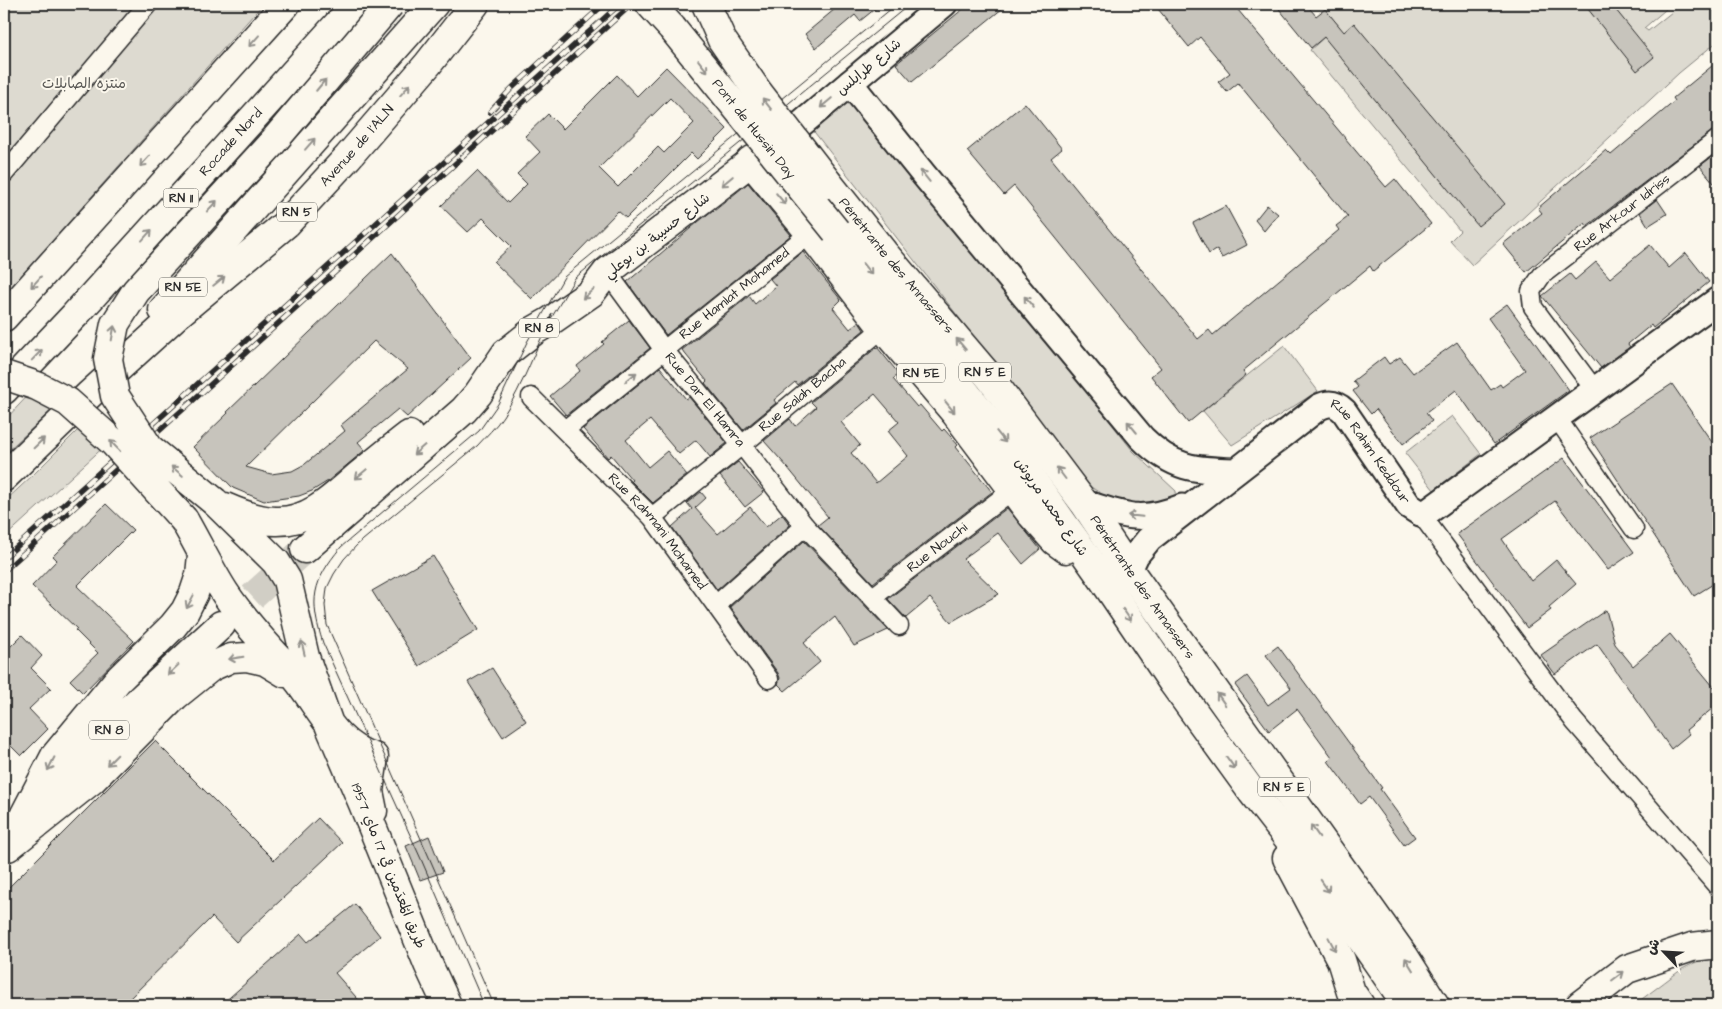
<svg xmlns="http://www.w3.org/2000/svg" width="1722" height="1009" font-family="'Architects Daughter','Playpen Sans Arabic',sans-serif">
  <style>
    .green { fill: #dddad0; stroke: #84827e }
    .building { fill: #c7c4bc; stroke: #2b2b2b; fill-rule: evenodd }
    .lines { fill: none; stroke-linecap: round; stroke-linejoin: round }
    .primary-tunnel { stroke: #d1cec5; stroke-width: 28; stroke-dasharray: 28 14; stroke-linecap: butt }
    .street-casing { stroke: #2b2b2b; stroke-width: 21 }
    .secondary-casing { stroke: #2b2b2b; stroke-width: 29 }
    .primary-casing { stroke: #2b2b2b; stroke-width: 31 }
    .highway-casing { stroke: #2b2b2b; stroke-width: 31 }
    .street { stroke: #fbf7ec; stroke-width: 18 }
    .secondary { stroke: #fbf7ec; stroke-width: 25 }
    .primary { stroke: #fbf7ec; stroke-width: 28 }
    .highway { stroke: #fbf7ec; stroke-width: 28 }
    .tram { stroke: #2b2b2b; stroke-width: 1 }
    .rail-casing { stroke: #2b2b2b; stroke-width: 5.5 }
    .rail { stroke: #fbf7ec; stroke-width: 4; stroke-dasharray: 11; stroke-linecap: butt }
    .primary-bridge-casing { stroke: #2b2b2b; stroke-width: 31; stroke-linecap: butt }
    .highway-bridge-casing { stroke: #2b2b2b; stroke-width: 31; stroke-linecap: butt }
    .primary-bridge { stroke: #fbf7ec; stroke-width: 28 }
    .highway-bridge { stroke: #fbf7ec; stroke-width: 28 }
    .oneway { stroke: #93918c }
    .labels { text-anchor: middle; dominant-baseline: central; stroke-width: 4; stroke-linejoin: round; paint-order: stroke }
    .shield { fill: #fbf7ec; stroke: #696865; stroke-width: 1 }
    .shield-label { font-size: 12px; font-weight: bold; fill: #2b2b2b }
    .street-label { font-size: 14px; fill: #2b2b2b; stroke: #fbf7ec }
    .park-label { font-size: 14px; fill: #585754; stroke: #fbf7ec }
  </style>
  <rect width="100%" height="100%" fill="#fbf7ec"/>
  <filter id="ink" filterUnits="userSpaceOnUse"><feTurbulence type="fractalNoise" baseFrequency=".02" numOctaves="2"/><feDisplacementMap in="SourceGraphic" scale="10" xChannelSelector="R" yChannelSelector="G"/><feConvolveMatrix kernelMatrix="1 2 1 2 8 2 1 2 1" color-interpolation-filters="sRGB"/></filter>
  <g filter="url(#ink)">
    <!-- green -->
    <path class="green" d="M4,4H263L4,295Z
      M1329,4H1672L1644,28L1648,31L1682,4H1718V41L1679,73L1472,265L1450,241L1460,231L1310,50L1338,25L1324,8Z
      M849,96L913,171L1133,451L1176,491V497L1171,500C1160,502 1147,506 1135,506C1119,505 1104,496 1091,487L808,124Z
      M1284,346L1318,391L1232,445L1203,411Z
      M34,389L61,402L4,454V421Z
      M1452,416L1481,454L1434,490L1405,453Z
      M84,424L107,444L4,538V502L34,474Z
      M1718,957V1005H1634L1682,969L1700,960Z"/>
    <!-- building -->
    <path class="building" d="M841,4H881L860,21L855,15L816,48L805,34Z
      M969,4H1008L912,82L896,64Z
      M1154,4H1233L1386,187L1395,179L1431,224L1373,271L1370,266L1243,371L1246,375L1188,423L1151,376L1161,368L1014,186L1004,195L967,151L1025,103L1062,149L1051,158L1198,339L1209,330L1213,335L1339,230L1336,226L1348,217L1238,83L1227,92L1218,82L1230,73L1200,37L1189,47Z
      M1275,4H1306L1316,16L1325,9L1344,32L1354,23L1505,204L1478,226L1324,37L1311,48Z
      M1584,4H1611L1654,57L1637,71Z
      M1718,61V129L1712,131L1587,226L1585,223L1526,272L1503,244L1542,213L1538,208L1606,150L1611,155L1675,101L1673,98Z
      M666,67L727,129L697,159L691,153L626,218L618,211L532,299L494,262L511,246L483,218L468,232L441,206L477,171L508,203L527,184L517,174L540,152L525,136L548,114L563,129L617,75L637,96ZM670,98L694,123L664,153L658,147L618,187L599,168Z
      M1718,152V188L1700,166Z
      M748,183L791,235L666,335L627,282L698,222L713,210L714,211Z
      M1657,199L1667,214L1648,226L1640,213Z
      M1267,205L1278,214L1264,231L1255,220Z
      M1226,206L1247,245L1222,258L1217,249L1209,254L1193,223Z
      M1650,245L1669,268L1686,253L1709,282L1653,328L1651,325L1628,344L1630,347L1601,368L1542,296L1570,274L1575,280L1596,262L1610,278Z
      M803,252L841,300L833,308L850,329L859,322L864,330L797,385L795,382L774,400L776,403L743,430L705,383L707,381L682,350L749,296L755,304L776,286L770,279Z
      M392,253L471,358L407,417L398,409L358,442L365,450L328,481L312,491L299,496L264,501L233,488L193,447L228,413L227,412ZM374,341L408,369L341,425L345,431L305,464L292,471L271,474L246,467Z
      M1507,304L1569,390L1494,444L1456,390L1426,413L1432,421L1403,444L1376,409L1371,414L1353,391L1358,387L1353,381L1384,357L1389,364L1400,357L1413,373L1457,342L1491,390L1500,384L1502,387L1525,370L1488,318Z
      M629,320L650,348L566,415L550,396L580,371L577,366L604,344L602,342Z
      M877,347L899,374L893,379L917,407L920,405L942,431L944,429L958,445L956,447L992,492L873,583L818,525L828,517L788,468L764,441L790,419L795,426L816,407L811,402ZM875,394L899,422L888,431L908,456L876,483L851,453L860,445L841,422Z
      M660,367L686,399L689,397L727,443L710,457L696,440L679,454L650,420L626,440L648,467L667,451L687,475L653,503L631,481L632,480L611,455L608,458L583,429Z
      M1672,384L1718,451V581L1694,596L1590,438Z
      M1564,458L1634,552L1608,570L1555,501L1502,539L1531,581L1556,560L1576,584L1549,607L1551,610L1527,628L1457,534Z
      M738,462L764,492L745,507L720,476Z
      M701,492L706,498L695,508L718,534L750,507L766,527L782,514L790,525L717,590L672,527L692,509L687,503Z
      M106,504L133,530L77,586L134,641L83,693L70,680L98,653L75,630L77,629L32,586L57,560L53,556Z
      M1007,508L1040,549L1023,564L998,533L963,559L999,594L951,622L930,598L906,618L888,599Z
      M804,541L888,630L854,646L835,617L804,643L820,662L785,691L778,684L780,678L778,673L730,607Z
      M433,556L478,630L419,666L372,591Z
      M1606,610L1615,644L1633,666L1670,634L1718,692V704L1686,730L1689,734L1671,749L1597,644L1555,674L1541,655Z
      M22,635L42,656L31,668L51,688L29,709L48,729L21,756L4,739V653Z
      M1278,646L1382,788L1380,789L1415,837L1404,845L1369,797L1360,804L1328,761L1332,757L1297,709L1269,731L1235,685L1247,676L1268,705L1291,688L1266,655Z
      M492,668L526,721L503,737L468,682Z
      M155,741L274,860L318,818L342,843L236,942L212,917L123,1005H4V892Z
      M429,836L443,872L420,880L406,846Z
      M355,904L380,936L335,973L363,1005H221L301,934L308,942Z"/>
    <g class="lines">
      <!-- primary-tunnel -->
      <path class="primary-tunnel" d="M221,625L305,549"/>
      <defs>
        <g id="street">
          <path d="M4,174L148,4"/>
          <path id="s1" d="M607,272L664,350L742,445L805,526L899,626"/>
          <path id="s2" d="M1594,389L1533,307L1531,291L1542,275L1718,139"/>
          <path id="s3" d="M531,397L652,517L769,679"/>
          <path d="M1556,417L1634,529"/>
          <path id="s4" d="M566,429L810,233"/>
          <path d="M1420,513L1574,721L1718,887"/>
          <path id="s5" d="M652,517L742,445L883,328"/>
          <path id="s6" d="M873,597L1002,498"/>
          <path d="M716,605L805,526"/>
        </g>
        <g id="secondary">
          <path d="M850,83L924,175L1142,438C1173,469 1194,470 1236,471"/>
          <path d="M794,130L944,4"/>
          <path d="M1084,503C1125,515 1139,524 1182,507"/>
          <path id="s7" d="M1129,570L1136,555L1149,539L1319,407C1329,402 1336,403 1344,411L1409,506L1420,513H1426L1718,300"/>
        </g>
        <path id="primary" d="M215,502L276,562L287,580L305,657L330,727L363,804L428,964L447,1005
          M225,507C241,514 259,521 276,521C310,522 335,496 358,476C375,462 392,448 409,435
          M184,520C198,544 210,570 225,593C245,624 272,650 296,678C320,707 335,747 374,757L369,791L373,811
          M305,549L464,410L478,394L506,353L535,330L549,322L591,293L607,272L770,147
          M52,796L120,718L221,625
          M12,839L55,756L117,681L173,626L185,611L194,593L200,575L202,555
          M8,847L92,780L175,696L211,667L231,658L247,657L265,661L285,673"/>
        <g id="highway">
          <path d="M650,4L672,28"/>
          <path d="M750,161L810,233L883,328L956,414L1031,514L1055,541L1066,549"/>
          <path id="s8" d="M829,184L884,253L991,379L1084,503L1129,570L1404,956L1435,1005"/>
          <path d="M836,231L1007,444L1100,575L1173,683L1252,792L1319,878L1407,1005"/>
          <path d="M163,310L434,4"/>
          <path d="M4,317L286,4"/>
          <path id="s9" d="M4,390L75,315L356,4"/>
          <path id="s10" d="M4,477L90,394L178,314L287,223L348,157L428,64L475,4"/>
          <path d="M1287,858L1341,960L1351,992L1360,1005"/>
          <path d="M1580,1005L1627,969L1692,947L1718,944"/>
        </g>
      </defs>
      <!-- street casing -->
      <use href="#street" class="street-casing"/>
      <!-- secondary casing -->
      <use href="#secondary" class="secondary-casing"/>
      <!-- primary casing -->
      <use href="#primary" class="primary-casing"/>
      <!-- highway casing -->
      <use href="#highway" class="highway-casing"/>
      <!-- street -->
      <use href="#street" class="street"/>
      <!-- secondary -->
      <use href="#secondary" class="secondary"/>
      <!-- primary -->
      <use href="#primary" class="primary"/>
      <!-- highway -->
      <use href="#highway" class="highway"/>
      <!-- tram -->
      <path class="tram" d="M484,1005L421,859L323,643C309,600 312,582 341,547L479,431L498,404L527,342L564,277L897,4
        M494,1005L327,625L325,605L327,588L334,574L344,559L357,545L477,446C486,436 496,427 503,416C523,386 537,346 552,313L549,322L575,278L910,4"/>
      <defs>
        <path id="rail" d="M490,112L511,89L604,4
          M4,558L620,4
          M4,571L632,4"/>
      </defs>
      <!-- rail casing -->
      <use href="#rail" class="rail-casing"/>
      <!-- rail -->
      <use href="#rail" class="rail"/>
      <defs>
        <path id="primary-bridge" d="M4,375L37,386L68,402L114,443L184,520
          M215,502L149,448L115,396L108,359L115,324L136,291L273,142L390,4"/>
        <g id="highway-bridge">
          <path d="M706,4L722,40L758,92L829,184"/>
          <path id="s11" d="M672,28L836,231"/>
        </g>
      </defs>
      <!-- primary-bridge casing -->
      <use href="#primary-bridge" class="primary-bridge-casing"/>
      <!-- highway-bridge casing -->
      <use href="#highway-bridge" class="highway-bridge-casing"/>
      <!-- primary-bridge -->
      <use href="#primary-bridge" class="primary-bridge"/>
      <!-- highway-bridge -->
      <use href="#highway-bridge" class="highway-bridge"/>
    </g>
    <!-- one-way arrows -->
    <defs><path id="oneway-shaft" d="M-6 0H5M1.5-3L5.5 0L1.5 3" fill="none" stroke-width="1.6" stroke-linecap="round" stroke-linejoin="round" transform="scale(1.25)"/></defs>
    <g class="oneway">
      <use href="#oneway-shaft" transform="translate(254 41) rotate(132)"/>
      <use href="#oneway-shaft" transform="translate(703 66) rotate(51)"/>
      <use href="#oneway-shaft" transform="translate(321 85) rotate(-50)"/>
      <use href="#oneway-shaft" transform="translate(405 90) rotate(-49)"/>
      <use href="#oneway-shaft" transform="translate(826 103) rotate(140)"/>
      <use href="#oneway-shaft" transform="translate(767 104) rotate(-128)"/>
      <use href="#oneway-shaft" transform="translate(310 144) rotate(-49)"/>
      <use href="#oneway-shaft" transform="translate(145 161) rotate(132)"/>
      <use href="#oneway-shaft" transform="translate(925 176) rotate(-129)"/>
      <use href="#oneway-shaft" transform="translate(727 181) rotate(140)"/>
      <use href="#oneway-shaft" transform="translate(781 199) rotate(50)"/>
      <use href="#oneway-shaft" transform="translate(212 206) rotate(-47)"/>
      <use href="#oneway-shaft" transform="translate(147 235) rotate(-48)"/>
      <use href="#oneway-shaft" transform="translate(867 269) rotate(51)"/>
      <use href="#oneway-shaft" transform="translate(219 281) rotate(-39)"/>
      <use href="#oneway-shaft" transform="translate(36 282) rotate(132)"/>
      <use href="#oneway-shaft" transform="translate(588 294) rotate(138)"/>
      <use href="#oneway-shaft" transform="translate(1029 302) rotate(-130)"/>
      <use href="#oneway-shaft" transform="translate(113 333) rotate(-80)"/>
      <use href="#oneway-shaft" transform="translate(961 344) rotate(-130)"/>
      <use href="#oneway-shaft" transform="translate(37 355) rotate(-46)"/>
      <use href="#oneway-shaft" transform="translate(631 377) rotate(-39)"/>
      <use href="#oneway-shaft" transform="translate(950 407) rotate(50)"/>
      <use href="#oneway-shaft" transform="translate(1132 427) rotate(-130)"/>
      <use href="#oneway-shaft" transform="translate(1001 437) rotate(51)"/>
      <use href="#oneway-shaft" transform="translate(39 443) rotate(-44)"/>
      <use href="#oneway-shaft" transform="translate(115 446) rotate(-134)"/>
      <use href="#oneway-shaft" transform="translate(419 450) rotate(139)"/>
      <use href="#oneway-shaft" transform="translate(177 471) rotate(-140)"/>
      <use href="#oneway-shaft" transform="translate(1061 473) rotate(-127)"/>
      <use href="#oneway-shaft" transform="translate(361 474) rotate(140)"/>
      <use href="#oneway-shaft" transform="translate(1135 516) rotate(-174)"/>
      <use href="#oneway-shaft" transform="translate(190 602) rotate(118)"/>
      <use href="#oneway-shaft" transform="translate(1127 615) rotate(56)"/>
      <use href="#oneway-shaft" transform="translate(303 648) rotate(-103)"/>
      <use href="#oneway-shaft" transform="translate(236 658) rotate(171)"/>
      <use href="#oneway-shaft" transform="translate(173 670) rotate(137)"/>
      <use href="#oneway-shaft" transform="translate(1221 699) rotate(-125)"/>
      <use href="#oneway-shaft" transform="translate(112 760) rotate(135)"/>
      <use href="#oneway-shaft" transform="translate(1231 763) rotate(54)"/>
      <use href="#oneway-shaft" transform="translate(51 764) rotate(117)"/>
      <use href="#oneway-shaft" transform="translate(1315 831) rotate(-125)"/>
      <use href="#oneway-shaft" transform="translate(1325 886) rotate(55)"/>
      <use href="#oneway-shaft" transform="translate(1332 944) rotate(62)"/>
      <use href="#oneway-shaft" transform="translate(1409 964) rotate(-122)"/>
      <use href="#oneway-shaft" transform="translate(1618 976) rotate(-37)"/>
    </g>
  </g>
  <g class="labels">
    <!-- shield labels -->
    <g class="shield">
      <rect x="163.5" y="188.5" width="35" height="19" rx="4"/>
      <rect x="277" y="202.5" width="40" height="19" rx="4"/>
      <rect x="159" y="277.5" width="48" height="19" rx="4"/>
      <rect x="519" y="318.5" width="40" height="19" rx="4"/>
      <rect x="959" y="362.5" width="52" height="19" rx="4"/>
      <rect x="897" y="363.5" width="48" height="19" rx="4"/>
      <rect x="89" y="720.5" width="40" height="19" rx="4"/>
      <rect x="1258" y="777.5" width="52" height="19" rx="4"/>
    </g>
    <g class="shield-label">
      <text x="181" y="198">RN 11</text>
      <text x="297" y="212">RN 5</text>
      <text x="183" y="287">RN 5E</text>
      <text x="539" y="328">RN 8</text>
      <text x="985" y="372">RN 5 E</text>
      <text x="921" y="373">RN 5E</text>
      <text x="109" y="730">RN 8</text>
      <text x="1284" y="787">RN 5 E</text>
    </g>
    <!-- street labels -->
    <g class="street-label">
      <text transform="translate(869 67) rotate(-40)">شارع طرابلس</text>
      <text stroke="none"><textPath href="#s11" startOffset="130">Pont de Hussin Day</textPath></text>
      <text stroke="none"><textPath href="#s9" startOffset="336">Rocade Nord</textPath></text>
      <text stroke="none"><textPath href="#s10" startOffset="485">Avenue de l'ALN</textPath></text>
      <text stroke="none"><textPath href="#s2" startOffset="239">Rue Arkour Idriss</textPath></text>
      <text transform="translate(657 236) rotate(-38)">شارع حسيبة بن بوعلي</text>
      <text stroke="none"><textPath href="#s8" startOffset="106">Pénétrante des Annassers</textPath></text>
      <text stroke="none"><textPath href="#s4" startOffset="216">Rue Hamlat Mohamed</textPath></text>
      <text stroke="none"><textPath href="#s5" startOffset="194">Rue Salah Bacha</textPath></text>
      <text stroke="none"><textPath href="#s1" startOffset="161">Rue Dar El Hamra</textPath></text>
      <text stroke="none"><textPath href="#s7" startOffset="328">Rue Rahim Keddour</textPath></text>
      <text transform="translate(1051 507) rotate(55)">شارع محمد مربوش</text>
      <text stroke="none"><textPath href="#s3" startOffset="185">Rue Rahmani Mohamed</textPath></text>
      <text stroke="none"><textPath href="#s6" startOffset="81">Rue Nouchi</textPath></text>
      <text stroke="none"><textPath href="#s8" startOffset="511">Pénétrante des Annassers</textPath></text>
      <text transform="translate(388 866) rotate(68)">طريق المُعدَمين في 17 ماي 1957</text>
    </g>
    <!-- park labels -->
    <g class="park-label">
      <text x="84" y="84">منتزه الصابلات</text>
    </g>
  </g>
  <!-- margin -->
  <rect width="1722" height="1009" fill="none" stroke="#fbf7ec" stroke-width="20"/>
  <rect x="10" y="10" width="1702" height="989" fill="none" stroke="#2b2b2b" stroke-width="2" filter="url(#ink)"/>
  <!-- north arrow -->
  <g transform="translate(1664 952) rotate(295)" stroke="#fbf7ec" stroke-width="4" paint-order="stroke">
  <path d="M0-4L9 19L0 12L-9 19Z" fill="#2b2b2b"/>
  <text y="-8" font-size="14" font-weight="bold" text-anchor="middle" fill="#2b2b2b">ش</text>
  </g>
</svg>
